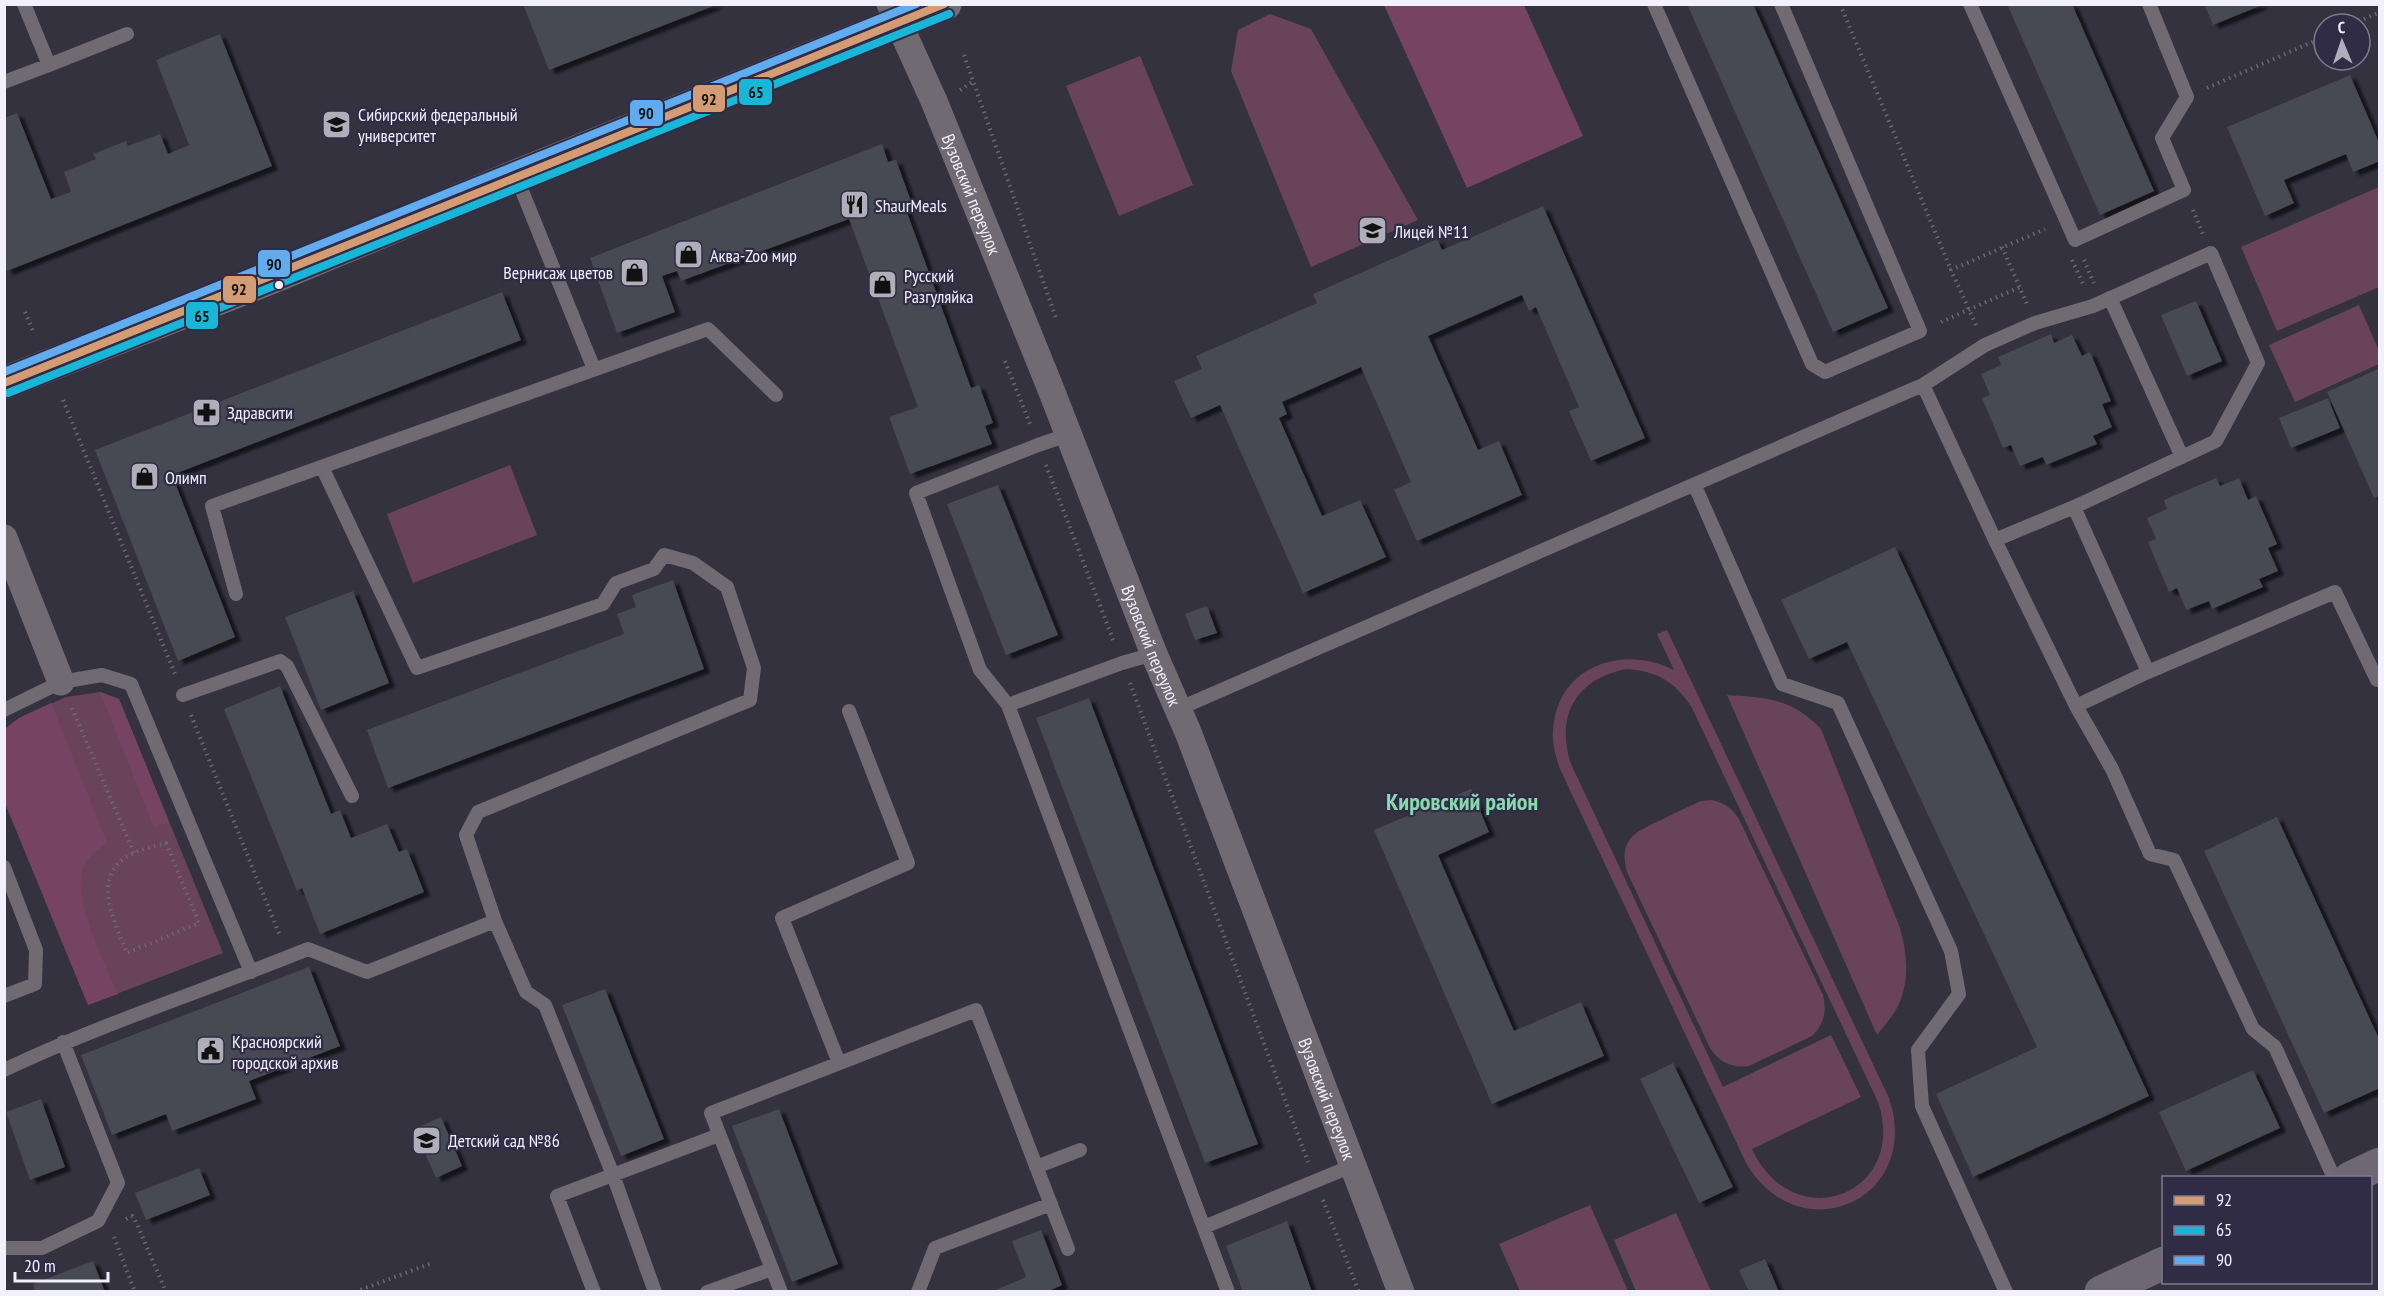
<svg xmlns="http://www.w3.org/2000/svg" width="2384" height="1296" font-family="'PT Sans Narrow',sans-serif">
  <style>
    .green { fill: #68435a; fill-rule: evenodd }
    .forest { fill: #764462 }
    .building { fill: #474853; filter: url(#shadow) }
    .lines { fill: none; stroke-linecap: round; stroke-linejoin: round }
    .path { stroke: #6b6870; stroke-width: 4; stroke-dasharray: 1.5 4.5; stroke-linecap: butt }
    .lane { stroke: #706a73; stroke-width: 14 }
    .street { stroke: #706a73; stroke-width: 27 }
    .secondary { stroke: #736e77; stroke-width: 33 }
    .highway { stroke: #6e6875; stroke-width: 33 }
    .bus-1-casing { stroke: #312c45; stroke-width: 12 }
    .bus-2-casing { stroke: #312c45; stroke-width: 12 }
    .bus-3-casing { stroke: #312c45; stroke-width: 12 }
    .bus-1 { stroke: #d39c74; stroke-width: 8 }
    .bus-2 { stroke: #1ab6d8; stroke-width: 8 }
    .bus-3 { stroke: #60acee; stroke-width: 8 }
    .bus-dot { fill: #f2f0fd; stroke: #312c45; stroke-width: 2 }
    .labels { text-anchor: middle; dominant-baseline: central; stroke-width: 4.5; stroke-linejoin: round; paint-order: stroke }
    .poi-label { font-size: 18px; fill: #f2f0fd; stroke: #312c45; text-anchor: start }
    .street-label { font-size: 18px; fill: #f2f0fd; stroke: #312c45 }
    .district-label { font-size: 24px; font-weight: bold; fill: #89d9ae; stroke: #312c45 }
    .line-badge { stroke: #312c45; stroke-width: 2 }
    .pale-badge-label { font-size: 16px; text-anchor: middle; font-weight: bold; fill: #111 }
  </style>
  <defs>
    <filter id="shadow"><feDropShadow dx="6" dy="4" stdDeviation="1.5" flood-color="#0009"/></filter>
  </defs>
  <rect width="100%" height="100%" fill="#34323f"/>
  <!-- green -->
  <path class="green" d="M1270,14L1311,29L1418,220L1311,267L1231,71L1238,30Z
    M1140,56L1193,185L1119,216L1066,86Z
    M2379,187V287L2277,331L2241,247Z
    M2359,305L2379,351V364L2295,402L2269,345Z
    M510,465L537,535L413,583L387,514Z
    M1667,630L1889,1098C1923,1198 1803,1254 1747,1165L1560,769C1556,757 1552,745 1553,732C1555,668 1621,643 1674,670L1657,634ZM1626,669C1657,671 1676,682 1692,708L1878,1102C1909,1194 1794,1239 1752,1149L1861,1097L1831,1035L1723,1087L1571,764C1555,716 1576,679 1626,669Z
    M100,692L119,699L223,953L88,1005L5,803V729L19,718L66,697Z
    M1727,695C1765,697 1793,699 1821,729L1900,928C1907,953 1910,979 1899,1004C1894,1015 1884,1026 1877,1035Z
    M1712,800C1725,803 1732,808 1739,819L1823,995C1827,1012 1824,1024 1812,1036L1749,1066C1731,1068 1720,1063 1710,1048L1627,872C1618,839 1635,832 1661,820C1674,813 1688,807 1701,801Z
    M1590,1205L1628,1291H1520L1499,1244Z
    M1676,1213L1711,1291H1636L1614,1240Z"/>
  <!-- forest -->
  <path class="forest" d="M1384,5H1524L1583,136L1467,188Z
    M100,692L119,699L169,822L154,828Z
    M51,703L107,843C98,849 89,856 84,866C69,895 106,964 118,994L88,1005L5,803V729L19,718Z"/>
  <!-- building -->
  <path class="building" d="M523,4H716V5L549,70Z
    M1687,4H1753L1888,308L1833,332Z
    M2007,4H2072L2154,191L2100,215Z
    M2204,4H2262V5L2213,25Z
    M220,34L272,166L7,271L4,264V118L17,113L51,199L71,192L64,172L96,159L93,154L126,141L128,146L160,134L168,154L189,145L156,60Z
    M2350,75L2380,145V161L2353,172L2346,154L2284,180L2294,203L2265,216L2227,127Z
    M882,144L888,162L896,160L912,204L905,207L971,388L979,385L993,423L985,426L992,444L910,474L889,417L918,407L849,219L681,281L677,271L662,276L675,312L617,333L590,258Z
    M1543,206L1645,438L1591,461L1569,411L1579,407L1536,307L1529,311L1522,295L1428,336L1478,450L1499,441L1522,495L1417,541L1394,490L1411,482L1361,367L1282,402L1287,414L1279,418L1322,516L1360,500L1386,557L1303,593L1220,405L1191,418L1174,381L1202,369L1196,356L1317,303L1313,294L1437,239L1442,250Z
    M502,292L521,340L172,475L235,637L178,661L95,450Z
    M2196,301L2222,361L2187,376L2161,315Z
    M2051,334L2054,343L2072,335L2082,356L2090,352L2111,401L2102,404L2112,427L2093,436L2097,444L2046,465L2043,457L2020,466L2011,445L2003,448L1982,398L1990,395L1981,374L2001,365L1998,357Z
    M2380,368V495L2374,498L2327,392Z
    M2328,398L2340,428L2291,448L2279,418Z
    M2216,478L2220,486L2239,478L2248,500L2256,496L2277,544L2268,548L2278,571L2259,579L2263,587L2212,609L2209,601L2186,610L2177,588L2169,592L2148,542L2156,539L2147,518L2167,509L2164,500Z
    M998,485L1058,635L1006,655L947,504Z
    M1895,547L2149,1096L1973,1177L1936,1094L2037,1047L1847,642L1809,659L1781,600Z
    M673,580L704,669L388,788L367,730L624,634L617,614L636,607L632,595Z
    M353,591L389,683L321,710L285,617Z
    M1207,606L1217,633L1195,640L1185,614Z
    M280,686L331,814L340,810L351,838L387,824L399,852L407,849L424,892L320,934L302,888L297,891L224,709Z
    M1089,698L1258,1144L1205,1163L1036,718Z
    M1471,789L1489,832L1438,855L1514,1031L1581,1002L1604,1056L1492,1104L1374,830Z
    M2277,817L2380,1041V1088L2324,1113L2204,851Z
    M309,967L340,1046L249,1081L256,1099L172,1131L166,1114L112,1135L81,1055Z
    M605,989L664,1139L621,1156L562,1005Z
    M1673,1063L1733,1187L1699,1203L1640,1079Z
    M2253,1070L2280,1128L2186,1171L2159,1112Z
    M41,1099L65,1167L30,1180L6,1112Z
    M779,1109L838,1264L792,1282L732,1126Z
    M441,1117L462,1166L436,1178L414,1129Z
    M199,1168L210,1195L146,1220L135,1193Z
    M1287,1221L1312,1292H1243L1226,1246Z
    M1041,1230L1062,1285L1047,1292H991L1026,1277L1012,1241Z
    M1765,1259L1779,1292H1749L1739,1270Z
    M93,1261L105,1292H35L33,1284Z"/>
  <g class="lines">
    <!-- path -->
    <path class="path" d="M1840,4L1951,270
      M2353,24L2380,12
      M964,55L1056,318
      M2207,88L2324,37
      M960,90L975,80
      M2193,210L2203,234
      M2002,247L2027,304
      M2072,260L2084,286
      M2084,260L2094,283
      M25,312L33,331
      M1941,322L2020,287
      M1976,325L1951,270L2045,229
      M1005,361L1030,424
      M63,400L175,674
      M1046,465L1114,642
      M1130,683L1308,1162
      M72,708L134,853
      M191,715L280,936
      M166,843L199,923L127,953C114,920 88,874 134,853C144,848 156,846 166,843Z
      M1323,1200L1359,1292
      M126,1219L132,1216L137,1224L166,1292
      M114,1237L135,1292
      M355,1292L432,1263"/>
    <!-- lane -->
    <path class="lane" d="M1654,4L1812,364L1825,372L1920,331L1781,4
      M1970,4L2075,240L2184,190L2162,138L2187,97L2149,4
      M49,65L127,34
      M4,82L49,65L24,4
      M516,176L594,369
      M2110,298L2182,457
      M1923,385L1995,540
      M1068,435L1038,445L916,493L980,670L1008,705L1228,1292
      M323,469L417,668L603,604L616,583L654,569L664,555L693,563L727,587L754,668L750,700L478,812L466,835L495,921L526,992L545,1005L613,1175L655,1292
      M1695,486L1782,684L1838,703L1951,951L1959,994L1918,1050L1922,1106L2006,1292
      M2074,507L2148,672
      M236,594L212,506L708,329L776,395
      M183,695L280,661L287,666L352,796
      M1008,705L1122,663L1154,654
      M2076,706L2148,672L2335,592L2377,680
      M1178,709L1902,394L1923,385L1985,345L2035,323L2093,306L2211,253L2258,363L2216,441L2074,507L1995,540L2076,706L2112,769L2150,854L2174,860L2253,1029L2275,1047L2334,1178
      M4,710L61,682L102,675L131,684L251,972
      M4,867L36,950L35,984L4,996
      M839,1063L782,918L908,863L849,711
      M4,1070C103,1023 207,990 308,949L367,972L495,921
      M1036,1167L1080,1150
      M1204,1227L1352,1166
      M4,1248H42L98,1221L118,1183L63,1042
      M772,1269L711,1113L976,1010L1068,1249
      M594,1292L557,1196L719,1135
      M707,1292L772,1269L781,1292
      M918,1292L935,1248L1051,1204"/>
    <!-- street -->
    <g class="street">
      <path id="s1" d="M890,4L934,101L1050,387L1154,654L1188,732L1401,1292"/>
      <path d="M4,538L61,682"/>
    </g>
    <!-- secondary -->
    <path class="secondary" d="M4,383L273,277L516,176L945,4"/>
    <!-- highway -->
    <path class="highway" d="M2350,1178L2380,1164
      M2101,1292L2164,1263"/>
    <defs>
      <path id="bus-1" d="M4,383C319,259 630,130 944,4"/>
      <path id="bus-2" d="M8,393C322,269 635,140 949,14"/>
      <path id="bus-3" d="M4,372C309,251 612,126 916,4"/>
    </defs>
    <!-- bus-1 casing -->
    <use href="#bus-1" class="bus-1-casing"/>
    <!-- bus-2 casing -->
    <use href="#bus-2" class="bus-2-casing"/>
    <!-- bus-3 casing -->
    <use href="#bus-3" class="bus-3-casing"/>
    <!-- bus-1 -->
    <use href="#bus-1" class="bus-1"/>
    <!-- bus-2 -->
    <use href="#bus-2" class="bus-2"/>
    <!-- bus-3 -->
    <use href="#bus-3" class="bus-3"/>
  </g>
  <!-- icons -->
  <defs>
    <symbol id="university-square" viewBox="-11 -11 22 22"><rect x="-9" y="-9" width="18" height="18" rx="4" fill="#b0aeba" stroke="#312c45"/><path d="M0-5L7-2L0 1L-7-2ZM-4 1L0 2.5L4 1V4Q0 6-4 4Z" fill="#111"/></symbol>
    <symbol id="restaurant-square" viewBox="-11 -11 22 22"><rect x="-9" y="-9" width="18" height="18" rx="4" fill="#b0aeba" stroke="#312c45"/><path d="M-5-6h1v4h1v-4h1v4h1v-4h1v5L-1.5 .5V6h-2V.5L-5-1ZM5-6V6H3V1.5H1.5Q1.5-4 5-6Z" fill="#111"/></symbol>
    <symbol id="school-square" viewBox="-11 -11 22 22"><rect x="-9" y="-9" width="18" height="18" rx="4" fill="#b0aeba" stroke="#312c45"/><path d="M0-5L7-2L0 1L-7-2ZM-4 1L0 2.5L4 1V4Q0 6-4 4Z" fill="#111"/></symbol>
    <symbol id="shop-square" viewBox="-11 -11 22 22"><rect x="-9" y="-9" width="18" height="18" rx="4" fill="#b0aeba" stroke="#312c45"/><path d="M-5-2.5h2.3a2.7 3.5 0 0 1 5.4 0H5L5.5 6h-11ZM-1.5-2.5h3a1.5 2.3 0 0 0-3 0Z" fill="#111"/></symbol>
    <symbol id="pharmacy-square" viewBox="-11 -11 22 22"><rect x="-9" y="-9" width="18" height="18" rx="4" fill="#b0aeba" stroke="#312c45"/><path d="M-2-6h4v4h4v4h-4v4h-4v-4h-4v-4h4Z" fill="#111"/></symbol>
    <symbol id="civic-square" viewBox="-11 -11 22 22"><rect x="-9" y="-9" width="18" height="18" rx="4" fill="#b0aeba" stroke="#312c45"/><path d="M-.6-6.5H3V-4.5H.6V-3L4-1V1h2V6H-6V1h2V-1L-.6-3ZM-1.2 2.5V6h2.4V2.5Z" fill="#111"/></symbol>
  </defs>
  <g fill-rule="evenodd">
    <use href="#university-square" x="320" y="108" width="33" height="33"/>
    <use href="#restaurant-square" x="838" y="188" width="33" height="33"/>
    <use href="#school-square" x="1356" y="214" width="33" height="33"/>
    <use href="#shop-square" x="672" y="238" width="33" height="33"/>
    <use href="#shop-square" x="618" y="256" width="33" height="33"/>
    <use href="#shop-square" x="866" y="268" width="33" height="33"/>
    <use href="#pharmacy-square" x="190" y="396" width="33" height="33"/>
    <use href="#shop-square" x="128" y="460" width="33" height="33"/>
    <use href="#civic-square" x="194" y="1034" width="33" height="33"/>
    <use href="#school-square" x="410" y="1124" width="33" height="33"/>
  </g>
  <!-- markers -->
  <circle class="bus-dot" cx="279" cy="285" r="5"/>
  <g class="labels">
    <!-- poi labels -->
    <g class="poi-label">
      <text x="358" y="114">Сибирский федеральный<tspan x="358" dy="21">университет</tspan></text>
      <text x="875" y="205">ShаurMeals</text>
      <text x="1394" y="231">Лицей №11</text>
      <text x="710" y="255">Аква-Zoo мир</text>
      <text x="613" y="272" text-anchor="end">Вернисаж цветов</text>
      <text x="904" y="275">Русский<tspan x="904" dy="21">Разгуляйка</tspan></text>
      <text x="227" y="412">Здравсити</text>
      <text x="165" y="477">Олимп</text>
      <text x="232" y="1041">Красноярский<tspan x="232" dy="21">городской архив</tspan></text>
      <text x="448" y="1140">Детский сад №86</text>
    </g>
    <!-- street labels -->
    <g class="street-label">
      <text stroke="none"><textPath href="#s1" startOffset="207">Вузовский переулок</textPath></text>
      <text stroke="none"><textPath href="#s1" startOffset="693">Вузовский переулок</textPath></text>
      <text stroke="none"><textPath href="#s1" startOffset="1179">Вузовский переулок</textPath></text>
    </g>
    <!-- district labels -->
    <g class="district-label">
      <text x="1462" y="801">Кировский район</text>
    </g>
  </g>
  <g class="line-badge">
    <rect x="738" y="78" width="35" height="28" rx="6" fill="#1ab6d8"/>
    <rect x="692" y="84" width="34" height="29" rx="6" fill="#d39c74"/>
    <rect x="629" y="99" width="35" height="28" rx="6" fill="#60acee"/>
    <rect x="257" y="249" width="34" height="29" rx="6" fill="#60acee"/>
    <rect x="222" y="275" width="35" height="29" rx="6" fill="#d39c74"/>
    <rect x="185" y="301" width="34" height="29" rx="6" fill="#1ab6d8"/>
  </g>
  <g class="pale-badge-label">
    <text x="756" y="98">65</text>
    <text x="709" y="105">92</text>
    <text x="646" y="119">90</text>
    <text x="274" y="270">90</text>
    <text x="239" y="295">92</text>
    <text x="202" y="322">65</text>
  </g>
  <!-- border -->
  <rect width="2384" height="1296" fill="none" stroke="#f2f0fd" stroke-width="12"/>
  <!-- legend -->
  <rect x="2162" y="1176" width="210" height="108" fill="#312c45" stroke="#7e7a8f" stroke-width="1.5"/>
  <rect x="2174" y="1196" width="30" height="9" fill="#d39c74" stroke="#7e7a8f" stroke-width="1.5"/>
  <text x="2216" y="1206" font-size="18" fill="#f2f0fd">92</text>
  <rect x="2174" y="1226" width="30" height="9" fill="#1ab6d8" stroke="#7e7a8f" stroke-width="1.5"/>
  <text x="2216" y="1236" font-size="18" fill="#f2f0fd">65</text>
  <rect x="2174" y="1256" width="30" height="9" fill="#60acee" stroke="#7e7a8f" stroke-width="1.5"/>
  <text x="2216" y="1266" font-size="18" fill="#f2f0fd">90</text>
  <!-- north arrow -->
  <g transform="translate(2342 42) rotate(358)"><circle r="28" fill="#312c45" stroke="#7e7a8f" stroke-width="1.5"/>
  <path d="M0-4.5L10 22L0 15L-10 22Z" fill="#b0aeba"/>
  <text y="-9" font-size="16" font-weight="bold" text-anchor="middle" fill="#f2f0fd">С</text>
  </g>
  <!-- scale -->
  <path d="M15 1272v9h93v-9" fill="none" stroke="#f2f0fd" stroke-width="3"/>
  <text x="24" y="1272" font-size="18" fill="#f2f0fd" stroke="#312c45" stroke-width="4.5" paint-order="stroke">20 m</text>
</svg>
